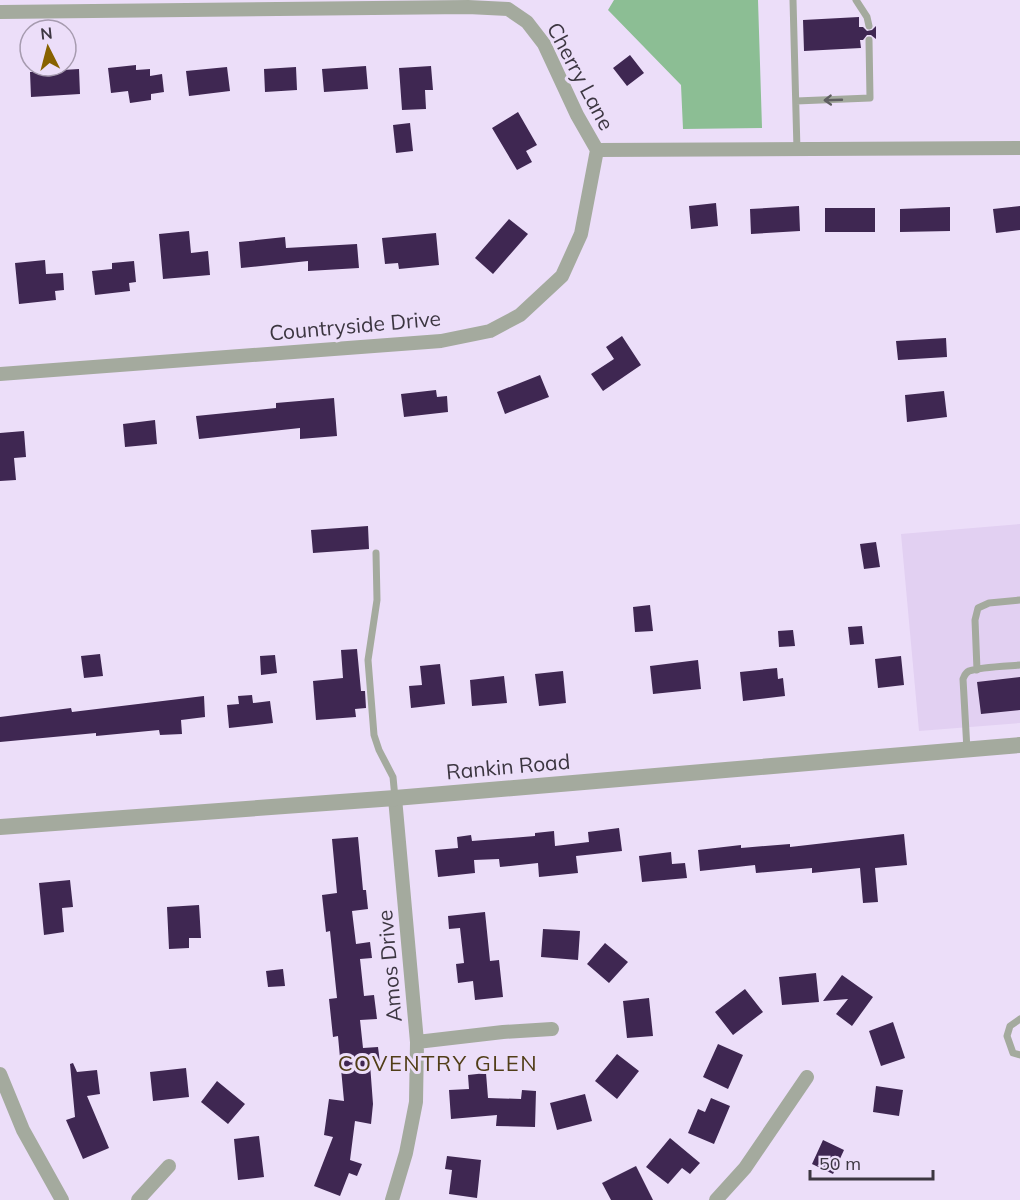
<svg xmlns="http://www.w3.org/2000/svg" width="1020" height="1200" font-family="Mulish,sans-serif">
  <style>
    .built { fill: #e2d0f2 }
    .forest { fill: #8cbe94 }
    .building { fill: #3f2752 }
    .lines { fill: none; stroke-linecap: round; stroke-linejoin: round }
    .service { stroke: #a4aa9e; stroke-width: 7 }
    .minor { stroke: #a4aa9e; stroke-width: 14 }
    .tertiary { stroke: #a4aa9e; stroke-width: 16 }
    .oneway { stroke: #605f62 }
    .labels { text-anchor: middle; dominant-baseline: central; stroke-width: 6; stroke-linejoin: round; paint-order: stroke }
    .street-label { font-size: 21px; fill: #3c3641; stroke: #ecdef9 }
    .neighbourhood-label { font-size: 22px; letter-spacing: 1.5px; fill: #513e18; stroke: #ecdef9 }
  </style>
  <rect width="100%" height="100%" fill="#ecdef9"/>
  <!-- built -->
  <path class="built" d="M1020,524V723L919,731L901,534Z"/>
  <!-- forest -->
  <path class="forest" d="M614,0H758L762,128L683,129L681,85L608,10Z"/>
  <!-- building -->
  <path class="building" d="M859,17V27H863L867,31L872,30L876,26V39L871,35H867L863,40H860L861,48L804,51L803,20Z
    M630,55L644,73L627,86L613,68Z
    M136,65V70L150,69V76L162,74L164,92L151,94V100L130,103L128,91L111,93L108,68Z
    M366,66L368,89L324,92L322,69Z
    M431,66L433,90H425L426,109L402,110L399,68Z
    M227,67L230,91L189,96L186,71Z
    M296,67L297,90L265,92L264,69Z
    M79,69L80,94L31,97L30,72Z
    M518,112L537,145L526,151L532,162L517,170L492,128Z
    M410,123L413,151L396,153L393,125Z
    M716,203L718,226L691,229L689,206Z
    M799,206L800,231L751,234L750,209Z
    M1020,206V230L996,233L993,209Z
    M950,207V231L900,232V209Z
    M825,208H875V232H825Z
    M509,219L528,234L493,274L475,258Z
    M189,231L191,253L208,251L210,275L163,279L159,234Z
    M436,233L439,265L399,269L398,263L385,264L382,238Z
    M285,237L286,248L357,244L359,268L308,271V261L241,268L239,242Z
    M45,260L46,274L63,273L64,290L55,291L56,300L19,304L15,263Z
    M134,261L136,282L129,283L130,291L95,295L92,271L112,269V263Z
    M622,336L641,365L603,391L591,374L614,359L606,347Z
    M946,338L947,357L898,360L896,341Z
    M540,375L549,397L505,414L497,392Z
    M436,390L437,397L447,396L448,412L404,417L401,394Z
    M944,391L947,417L907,422L905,395Z
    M334,398L337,436L300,439V428L199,439L196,416L276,408V403Z
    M155,420L157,444L125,447L123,424Z
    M24,431L26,457L14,458L16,480L0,481V433Z
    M368,526L369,549L313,553L311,530Z
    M876,542L880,567L864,569L860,544Z
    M650,605L653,631L635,632L633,607Z
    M862,626L864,644L850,645L848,627Z
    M793,630L795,646L779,647L778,631Z
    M357,649L361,691H365L366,708L355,709L356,717L316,720L313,681L343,678L341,650Z
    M100,654L103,676L84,678L81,656Z
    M275,655L277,673L261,675L260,656Z
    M901,656L904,685L878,688L875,659Z
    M698,660L701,689L653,694L650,666Z
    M440,664L445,704L411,708L409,686L422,685L420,666Z
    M777,668L778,679L783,678L785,696L743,701L740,672Z
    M563,671L566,703L539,706L535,674Z
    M504,676L507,703L472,706L470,680Z
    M1020,677V710L981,714L977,682Z
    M252,695L253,703L270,701L273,723L229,728L227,705L239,704L238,696Z
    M204,696L205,717L181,720L182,734L160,735L159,730L96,736V733L0,742V717L71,708L72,712Z
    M619,828L622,851L576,856L578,873L539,877L538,863L500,867L499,859L474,860L475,873L438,877L435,850L458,848L457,837L471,835L472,841L535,836V833L554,831L555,846L589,842L588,832Z
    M904,834L907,865L875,868L878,902L863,903L860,868L812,873V868L756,873L755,865L700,871L698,850L741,845V848L790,844V847Z
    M358,837L363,890H366L368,909L352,911L356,944L370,942L372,958L360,959L364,996L374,995L377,1019L360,1020L363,1048L378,1047L380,1063L370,1064L373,1104L371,1124L355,1121L350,1160L362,1164L357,1176L349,1173L340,1196L314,1186L333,1137L324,1135L329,1099L344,1101L338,1036L333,1037L329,999L337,998L330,931L326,932L322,895L337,893L332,839Z
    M671,852L672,864L685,863L687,878L642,882L639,856Z
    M70,880L73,907L62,908L64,932L44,935L39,883Z
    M199,905L201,938H189V948L169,949L167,907Z
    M485,912L490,961L499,960L503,997L475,1000L473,981L458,983L456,964L464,963L460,928L449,929L448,916Z
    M543,929L580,931L578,960L541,957Z
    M605,943L628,962L609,983L587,964Z
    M283,969L285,986L268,987L266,971Z
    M816,973L819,1002L782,1005L779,977Z
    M842,975L873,997L852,1026L836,1014L848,999L823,1001Z
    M745,989L763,1012L733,1035L715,1012Z
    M649,998L653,1036L627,1038L623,1001Z
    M893,1022L905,1058L881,1066L869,1031Z
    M718,1044L743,1055L728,1089L703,1077Z
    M617,1054L639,1071L617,1099L595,1081Z
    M73,1063L77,1072L97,1070L100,1094L87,1096L109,1148L83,1159L66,1120L75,1117L70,1064Z
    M186,1068L189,1097L153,1101L150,1072Z
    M486,1073L488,1098L521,1099L522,1090L536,1091L535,1127L496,1126L497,1115L451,1119L449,1090L469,1089L468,1075Z
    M217,1081L245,1104L228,1124L201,1102Z
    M876,1086L903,1090L899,1116L873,1112Z
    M585,1094L592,1121L557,1130L550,1103Z
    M711,1098L730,1106L714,1144L688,1133L698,1109L705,1112Z
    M259,1136L264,1177L238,1180L234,1139Z
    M670,1138L700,1163L690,1174L682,1168L668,1184L646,1167Z
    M823,1140L844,1150L833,1174L812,1164Z
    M447,1156L481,1160L477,1198L449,1194L452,1170L445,1169Z
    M636,1166L653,1200H611L602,1183Z"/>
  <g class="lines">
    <!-- service -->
    <path class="service" d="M793,0L797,150
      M856,0L867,17L869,26
      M796,101L870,98L869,40
      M376,553L377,600L368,660L374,735L379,750L393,777L395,798
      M977,670L975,620L978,608L989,603L1020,600
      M967,750L963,679C965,675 965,673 969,671C979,667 1008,666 1020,665
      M1020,1019L1010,1026L1007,1036L1013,1053L1020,1055"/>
    <!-- minor -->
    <path class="minor" d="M0,12L468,7L508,9L527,22L544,44L577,115L597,150L1020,148
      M0,374L441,341L490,331L520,315L562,276L581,234L597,150
      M417,1042L503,1032L552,1029
      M0,1074L23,1130L62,1200
      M138,1200L169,1166
      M392,1200L406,1153L416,1102L417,1042L395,798
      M716,1200L745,1168L807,1077"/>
    <!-- tertiary -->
    <path class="tertiary" d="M0,827L395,798L1020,745"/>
  </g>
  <!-- one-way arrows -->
  <defs><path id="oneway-shaft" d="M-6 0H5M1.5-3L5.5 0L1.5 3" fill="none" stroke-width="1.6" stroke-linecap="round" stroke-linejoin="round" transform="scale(1.5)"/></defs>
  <use class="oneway" href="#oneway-shaft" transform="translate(833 100) rotate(178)"/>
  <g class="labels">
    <!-- street labels -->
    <g class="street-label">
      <text transform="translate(581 76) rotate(62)">Cherry Lane</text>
      <text transform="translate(355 325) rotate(-5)">Countryside Drive</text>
      <text transform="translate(508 766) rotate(-5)">Rankin Road</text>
      <text transform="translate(389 966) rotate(-95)">Amos Drive</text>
    </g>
    <!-- neighbourhood labels -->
    <g class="neighbourhood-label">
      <text x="438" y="1063">COVENTRY GLEN</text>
    </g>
  </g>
  <!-- north arrow -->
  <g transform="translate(48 48) rotate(354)"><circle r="28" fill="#ecdef9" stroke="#a69baf" stroke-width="1.5"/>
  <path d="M0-4.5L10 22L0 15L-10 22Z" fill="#886200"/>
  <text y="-9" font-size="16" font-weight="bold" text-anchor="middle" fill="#3c3641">N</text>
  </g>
  <!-- scale -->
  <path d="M810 1170v9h123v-9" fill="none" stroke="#3c3641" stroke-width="3"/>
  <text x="819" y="1170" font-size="18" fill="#3c3641" stroke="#ecdef9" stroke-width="4.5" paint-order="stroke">50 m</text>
</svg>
